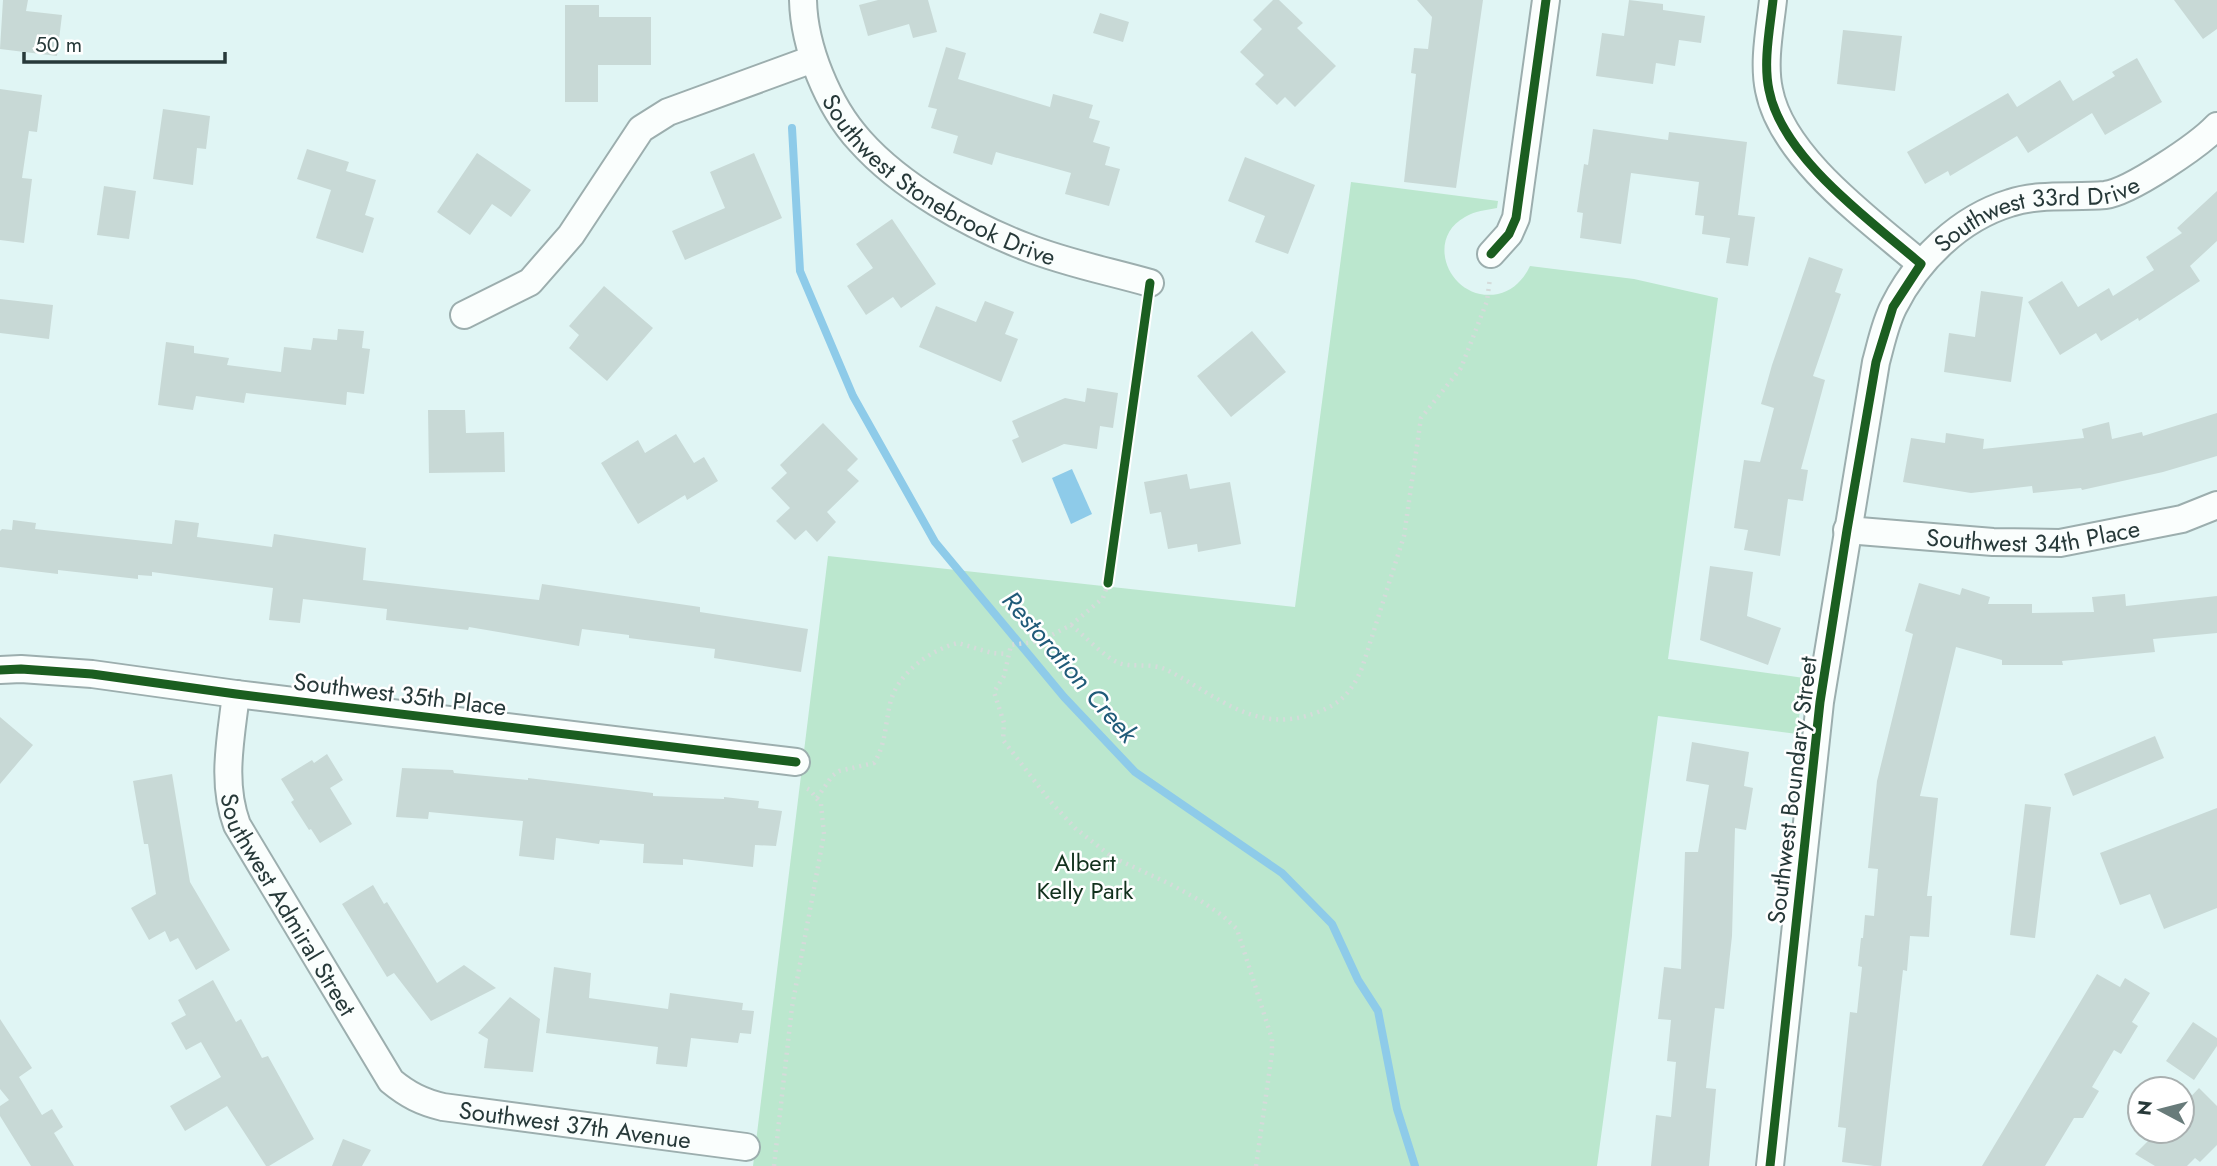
<svg xmlns="http://www.w3.org/2000/svg" width="2217" height="1166" font-family="Jost,sans-serif">
  <style>
    .green { fill: #bbe7ce }
    .water { fill: #8ecbe9 }
    .lines { fill: none; stroke-linecap: round; stroke-linejoin: round }
    .stream { stroke: #8ecbe9; stroke-width: 8 }
    .building { fill: #c8d9d6 }
    .minor-casing { stroke: #9caeae; stroke-width: 30 }
    .path { stroke: #d5dbda; stroke-width: 4.5; stroke-dasharray: 2 5; stroke-linecap: butt }
    .minor { stroke: #fafefd; stroke-width: 26 }
    .cycleway-casing { stroke: #fff; stroke-width: 13 }
    .cycleway { stroke: #1b5e20; stroke-width: 9 }
    .labels { text-anchor: middle; dominant-baseline: central; stroke-width: 5; stroke-linejoin: round; paint-order: stroke }
    .street-label { font-size: 24px; fill: #273939; stroke: #fff }
    .park-label { font-size: 24px; fill: #12311d; stroke: #fff }
    .water-label { font-size: 26px; font-style: italic; fill: #205b79; stroke: #fff }
  </style>
  <rect width="100%" height="100%" fill="#e0f5f4"/>
  <!-- green -->
  <path class="green" d="M1351,182L1498,201L1497,208C1486,210 1475,211 1465,217C1423,240 1451,303 1498,294C1513,291 1524,279 1530,266L1634,279L1718,298L1668,659L1804,678L1797,734L1658,716L1597,1166H753L828,556L1295,607Z"/>
  <!-- water -->
  <path class="water" d="M1072,469L1092,514L1071,524L1052,478Z"/>
  <g class="lines">
    <!-- stream -->
    <path class="stream" d="M792,128L800,271L853,396L935,542L1064,697L1135,772L1282,873L1332,924L1358,980L1378,1011L1397,1109L1415,1166"/>
  </g>
  <!-- building -->
  <path class="building" d="M3,0H28L26,11L62,15L57,56L0,49Z
    M878,0H928L937,32L913,38L909,24L868,36L859,5Z
    M1273,0H1279L1303,23L1297,28L1336,66L1295,107L1285,97L1277,105L1255,84L1264,75L1240,52L1262,29L1253,20Z
    M1417,0H1483L1456,188L1404,182L1416,74L1411,73L1414,48L1428,49L1432,17Z
    M1629,0L1663,4V10L1705,16L1701,43L1679,40L1675,66L1656,63L1653,84L1596,76L1602,33L1624,36Z
    M2174,0H2217V29L2203,39Z
    M565,5H599V17H651V65H598V102H565Z
    M1100,13L1129,22L1123,42L1093,33Z
    M1843,30L1902,36L1895,91L1837,84Z
    M946,47L966,53L958,79L1050,107L1053,94L1093,105L1089,118L1100,121L1093,142L1110,147L1105,165L1120,169L1109,206L1065,194L1071,173L996,152L992,165L953,153L958,136L931,128L937,109L928,107Z
    M2137,58L2162,102L2105,135L2092,113L2028,153L2017,136L1950,176L1948,171L1925,184L1907,152L2008,93L2017,107L2060,80L2073,101L2115,76L2112,72Z
    M0,89L42,95L37,132L29,131L22,178L32,179L24,243L0,240Z
    M163,109L210,116L206,149L197,148L193,185L153,179Z
    M1593,129L1668,140L1669,132L1747,142L1738,215L1755,217L1748,266L1726,263L1730,238L1702,234L1704,216L1695,215L1699,182L1631,173L1621,244L1580,238L1583,213L1577,212L1584,164L1588,165Z
    M307,149L349,162L346,171L376,180L365,215L374,218L363,253L316,238L331,190L297,179Z
    M477,153L531,190L511,217L492,204L470,235L437,212Z
    M754,153L782,218L685,260L672,231L725,208L710,172Z
    M1245,157L1315,185L1288,254L1255,242L1265,216L1228,201Z
    M104,186L136,191L129,239L97,235Z
    M2217,191V241L2190,266L2200,281L2139,321L2138,318L2101,341L2096,333L2060,355L2028,302L2062,281L2078,307L2109,288L2113,296L2154,270L2146,257L2182,233L2177,228Z
    M892,219L936,284L901,308L893,297L866,315L847,286L873,268L856,244Z
    M1809,257L1843,269L1835,292L1841,294L1813,376L1825,380L1801,469L1808,470L1803,501L1788,499L1780,556L1744,550L1748,530L1734,528L1744,460L1760,462L1774,408L1761,404L1772,365Z
    M604,286L653,328L607,381L569,348L579,335L569,326Z
    M1981,291L2023,297L2011,382L1944,372L1949,333L1975,337Z
    M0,299L53,305L49,339L0,333Z
    M985,301L1014,312L1005,334L1018,339L1001,382L919,347L936,306L976,322Z
    M338,329L364,331L362,348L370,349L364,394L347,392L346,405L246,393L244,403L196,396L193,410L158,405L166,342L194,346V353L229,358L227,365L281,372L284,347L311,350L313,338L337,340Z
    M1252,331L1286,372L1231,417L1197,376Z
    M1087,388L1118,393L1113,428L1100,426L1097,449L1064,444L1022,463L1012,440L1019,437L1012,421L1065,398L1085,402Z
    M428,410H465L466,433L504,432L505,472L429,473Z
    M2217,413V456L2163,472L2082,490L2081,488L2033,493L2032,486L1971,493L1903,482L1911,438L1945,443L1946,433L1984,439L1983,449L2084,438L2082,429L2109,422L2112,439L2142,432L2143,436Z
    M823,423L858,459L847,470L859,481L827,512L836,522L817,542L806,530L795,540L776,521L790,508L771,488L787,473L780,465Z
    M676,434L694,463L704,457L718,481L687,500L685,495L638,524L601,463L638,440L645,453Z
    M1187,474L1190,489L1230,482L1241,544L1198,552L1197,544L1168,549L1161,512L1150,514L1144,482Z
    M13,520L36,523L35,529L172,544L175,520L199,523L197,537L272,547L274,534L366,548L363,580L539,600L542,584L700,607V612L808,629L801,672L714,658L715,649L629,638V635L582,629L579,646L469,627L468,630L386,620L387,609L303,599L300,623L269,620L273,588L152,572V576L138,575V579L58,570V574L0,567V531L2,529L12,530Z
    M1710,566L1753,572L1747,616L1781,628L1768,665L1700,640Z
    M1919,583L1960,595L1962,588L1990,597L1988,604H2032V613L2094,612L2092,597L2125,594L2126,606L2217,596V633L2153,639L2155,652L2062,661L2063,665H2002V660L1956,647L1920,796L1938,798L1927,896H1932L1929,937L1910,936L1907,971L1903,970L1881,1166H1874L1842,1162L1846,1128L1838,1127L1850,1012L1857,1013L1862,967L1858,966L1861,938H1863L1865,915L1874,916L1878,869L1868,868L1877,781L1913,634L1905,631Z
    M0,717L33,745L0,784Z
    M2155,736L2164,758L2073,796L2064,774Z
    M1692,742L1749,752L1744,786L1753,788L1746,830L1735,828L1732,936L1724,1009L1715,1008L1706,1088L1716,1089L1709,1166H1651L1656,1115L1671,1117L1676,1062L1667,1061L1671,1020L1658,1019L1664,967L1681,969L1685,852H1698L1709,785L1686,781Z
    M327,754L343,780L330,788L352,824L320,843L311,829L309,830L291,802L294,800L281,779L312,760L314,763Z
    M402,768L453,770L454,773L528,780V778L653,793V796L724,799V797L759,801L758,808L782,811L776,846L755,845L753,867L683,859V865L643,863L644,844L600,840L599,844L556,838L554,860L519,856L523,821L429,812L428,819L396,817Z
    M172,774L190,882L230,950L196,970L178,938L170,942L165,931L149,940L131,908L156,894L148,844H144L133,781Z
    M2025,804L2051,807L2035,938L2010,935Z
    M2217,808V908L2164,929L2150,894L2120,905L2100,853Z
    M373,885L384,904L387,902L437,983L464,965L496,988L431,1021L394,973L387,977L342,904Z
    M554,967L591,973L589,998L668,1009L670,993L743,1003L742,1010L754,1011L751,1034L740,1033L738,1043L691,1038L687,1067L656,1064L658,1047L546,1033Z
    M2097,974L2120,987L2125,978L2150,993L2132,1022L2138,1026L2121,1054L2114,1050L2092,1087L2099,1091L2083,1118H2074L2045,1166H1982Z
    M213,980L236,1022L241,1019L262,1058L268,1056L314,1139L269,1166H266L227,1106L185,1131L170,1106L221,1077L201,1042L186,1050L171,1023L186,1015L178,1000Z
    M510,997L540,1019L533,1072L484,1068L488,1039L478,1033Z
    M0,1019L32,1068L19,1077L42,1115L52,1109L63,1127L54,1133L74,1166H31L0,1116V1106L9,1100L0,1089Z
    M2193,1022L2217,1038V1046L2194,1080L2166,1061Z
    M2199,1088L2217,1106V1145L2200,1162L2195,1158L2187,1166H2155L2135,1154L2158,1131H2182V1106Z
    M343,1139L371,1150L362,1166H332Z"/>
  <g class="lines">
    <defs>
      <g id="minor">
        <path id="s1" d="M803,0C804,47 828,106 860,141C901,187 969,225 1026,247C1066,263 1108,271 1150,283"/>
        <path d="M1773,0C1770,28 1763,62 1769,90C1782,158 1871,221 1921,264"/>
        <path d="M1491,254L1509,234L1516,218L1546,0"/>
        <path d="M464,315L530,282L571,235L641,129L668,112L813,59"/>
        <path id="s2" d="M1847,530L1993,542L2060,543L2182,519L2217,505"/>
        <path d="M0,670L21,669L92,674L236,694L796,762"/>
        <path id="s3" d="M236,694C231,738 221,782 237,825L391,1081C408,1095 422,1102 443,1107L746,1147"/>
        <path id="s4" d="M1770,1166L1820,702L1876,362C1881,344 1885,323 1894,306C1917,260 1960,218 2010,203C2040,193 2073,198 2105,195C2130,192 2199,145 2217,126"/>
      </g>
    </defs>
    <!-- minor casing -->
    <use href="#minor" class="minor-casing"/>
    <!-- path -->
    <path class="path" d="M1071,625L1103,598L1108,583
      M817,798L832,776L839,771L874,763C886,744 885,725 890,704C896,675 929,650 958,643L992,653L1008,654
      M774,1166L792,1007L824,834L821,804L810,790L804,787
      M1256,1166L1272,1053V1039L1237,929L1223,916L1201,901L1170,884L1112,857L1075,828L1050,801L1003,740L1004,723L994,692L1004,676L1011,645L1040,641L1071,625C1084,635 1103,656 1117,662C1130,669 1151,661 1169,671C1219,697 1258,736 1318,712C1342,703 1352,691 1362,668L1404,536L1421,418L1461,368L1487,301L1490,278"/>
    <!-- minor -->
    <use href="#minor" class="minor"/>
    <defs>
      <path id="cycleway" d="M1491,254L1509,234L1516,218L1546,0
        M1108,583L1150,283
        M0,670L21,669L92,674L236,694L796,762
        M1770,1166L1820,702L1847,530L1876,362L1893,307L1921,264C1871,221 1782,158 1769,90C1763,62 1770,28 1773,0"/>
    </defs>
    <!-- cycleway casing -->
    <use href="#cycleway" class="cycleway-casing"/>
    <!-- cycleway -->
    <use href="#cycleway" class="cycleway"/>
  </g>
  <g class="labels">
    <!-- street labels -->
    <g class="street-label">
      <text stroke="none"><textPath href="#s1" startOffset="242">Southwest Stonebrook Drive</textPath></text>
      <text stroke="none"><textPath href="#s4" startOffset="1052">Southwest 33rd Drive</textPath></text>
      <text stroke="none"><textPath href="#s2" startOffset="187">Southwest 34th Place</textPath></text>
      <text transform="translate(400 694) rotate(7)">Southwest 35th Place</text>
      <text transform="translate(1792 790) rotate(-83)">Southwest Boundary Street</text>
      <text stroke="none"><textPath href="#s3" startOffset="226">Southwest Admiral Street</textPath></text>
      <text stroke="none"><textPath href="#s3" startOffset="623">Southwest 37th Avenue</textPath></text>
    </g>
    <!-- park labels -->
    <g class="park-label">
      <text x="1085" y="862">Albert<tspan x="1085" dy="28">Kelly Park</tspan></text>
    </g>
    <!-- water labels -->
    <g class="water-label">
      <text transform="translate(1070 667) rotate(49)">Restoration Creek</text>
    </g>
  </g>
  <!-- north arrow -->
  <g transform="translate(2161 1110) rotate(277)"><circle r="33" fill="#ffffff" stroke="#a9b0b0" stroke-width="2"/>
  <path d="M0-5L12 26L0 18L-12 26Z" fill="#687b7a"/>
  <text y="-10" font-size="19" font-weight="bold" text-anchor="middle" fill="#273939">N</text>
  </g>
  <!-- scale -->
  <path d="M24 52v10h201v-10" fill="none" stroke="#273939" stroke-width="3.5"/>
  <text x="35" y="52" font-size="21" fill="#273939" stroke="#ffffff" stroke-width="5" paint-order="stroke">50 m</text>
</svg>
